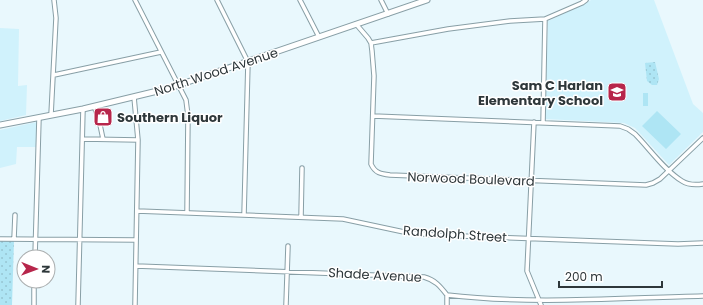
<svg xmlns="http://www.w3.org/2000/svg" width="703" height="305" font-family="Poppins,sans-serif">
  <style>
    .built { fill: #d0f2fc }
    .grass { fill: #aee5f4 }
    .park { fill: url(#park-dots) }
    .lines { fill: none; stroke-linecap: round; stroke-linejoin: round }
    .minor-casing { stroke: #889fa6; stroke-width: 5.5 }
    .secondary-casing { stroke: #889fa6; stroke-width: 7 }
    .minor { stroke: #fff; stroke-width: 3.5 }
    .secondary { stroke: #fff; stroke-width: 5 }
    .labels { text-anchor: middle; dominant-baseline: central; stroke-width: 3; stroke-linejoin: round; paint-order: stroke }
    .street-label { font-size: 13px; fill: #2e373a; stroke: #fff }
    .poi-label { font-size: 13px; font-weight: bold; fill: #2e373a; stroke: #fff; text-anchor: end }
  </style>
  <defs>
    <pattern id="park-dots" width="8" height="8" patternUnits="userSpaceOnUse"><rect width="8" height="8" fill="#aee5f4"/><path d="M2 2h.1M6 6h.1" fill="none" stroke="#96c5d2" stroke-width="1.8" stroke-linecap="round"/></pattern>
  </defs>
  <rect width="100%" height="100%" fill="#e9f8fd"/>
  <!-- built -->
  <path class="built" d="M591,0H654L693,104L703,113V132L669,165L635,128L624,123L545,119L548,21L585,4Z
    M0,28L19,29L18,86L27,85L26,115L0,121Z
    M37,122L36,147H17L16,164L0,168V130Z"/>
  <!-- grass -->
  <path class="grass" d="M643,93H648V106H643Z
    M657,111L681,134L666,149L642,126Z"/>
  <!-- park -->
  <path class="park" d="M655,62L659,79L657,85H652L647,81L645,63Z
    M0,241H14L12,305H0Z"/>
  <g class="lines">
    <defs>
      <path id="minor" d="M135,0L186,100L188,116L187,212
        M217,0L248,62L244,215
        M300,0L319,37
        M381,0L388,14
        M356,24L368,38L371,43L372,51L374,76L371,164C375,173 381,174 390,175L646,185L653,183L660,179L703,138
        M371,43L448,29L510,21L545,19L582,3L586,0
        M54,75L161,52
        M134,97L138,140L135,305
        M94,106L99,120L103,139
        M51,115L56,18L54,0
        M373,116L620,126L628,129L635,134C649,148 664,170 682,181C688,185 696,185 703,184
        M534,122L527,271L541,305
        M543,123L545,19
        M83,139L138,140
        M137,211L343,219L404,232L433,235L678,244L703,243
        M301,217L302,168
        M0,239L136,240
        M14,239L15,215
        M35,257L39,118
        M136,266L424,277C435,280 440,286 447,295C532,305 618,298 703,296
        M34,305V281
        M78,305L83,109
        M286,305L288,246
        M447,305V295"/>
      <path id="secondary" d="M0,125L83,109L170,88L427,0"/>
    </defs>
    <!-- minor casing -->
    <use href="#minor" class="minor-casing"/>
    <!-- secondary casing -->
    <use href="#secondary" class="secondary-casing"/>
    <!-- minor -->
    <use href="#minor" class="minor"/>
    <!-- secondary -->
    <use href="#secondary" class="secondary"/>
  </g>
  <!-- icons -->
  <defs>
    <symbol id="school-square" viewBox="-11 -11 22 22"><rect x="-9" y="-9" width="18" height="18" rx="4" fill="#b7264b" stroke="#fff"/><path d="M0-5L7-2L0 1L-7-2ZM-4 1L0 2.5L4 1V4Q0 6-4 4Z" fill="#fff"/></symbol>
    <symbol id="shop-square" viewBox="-11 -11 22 22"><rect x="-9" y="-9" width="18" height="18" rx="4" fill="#b7264b" stroke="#fff"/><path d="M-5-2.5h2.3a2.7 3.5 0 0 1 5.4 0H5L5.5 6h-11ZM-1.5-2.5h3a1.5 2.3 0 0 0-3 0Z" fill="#fff"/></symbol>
  </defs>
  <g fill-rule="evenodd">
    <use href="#school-square" x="606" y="81" width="22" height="22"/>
    <use href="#shop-square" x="92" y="106" width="22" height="22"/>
  </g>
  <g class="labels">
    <!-- street labels -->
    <g class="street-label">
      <text transform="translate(216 72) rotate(-18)">North Wood Avenue</text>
      <text transform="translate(471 179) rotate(2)">Norwood Boulevard</text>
      <text transform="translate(455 234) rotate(4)">Randolph Street</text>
      <text transform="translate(375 275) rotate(3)">Shade Avenue</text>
    </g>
    <!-- poi labels -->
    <g class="poi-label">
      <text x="603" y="85">Sam C Harlan<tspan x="603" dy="15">Elementary School</tspan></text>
      <text x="117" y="117" text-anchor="start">Southern Liquor</text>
    </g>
  </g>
  <!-- north arrow -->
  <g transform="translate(36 269) rotate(91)"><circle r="19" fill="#ffffff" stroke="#abafb0"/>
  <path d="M0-3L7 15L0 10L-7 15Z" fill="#b7264b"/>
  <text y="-6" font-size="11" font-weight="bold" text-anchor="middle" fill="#2e373a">N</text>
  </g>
  <!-- scale -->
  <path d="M559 281v6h103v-6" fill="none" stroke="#2e373a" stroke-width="2"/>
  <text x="565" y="281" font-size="12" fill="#2e373a" stroke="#ffffff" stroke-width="3" paint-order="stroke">200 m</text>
</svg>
